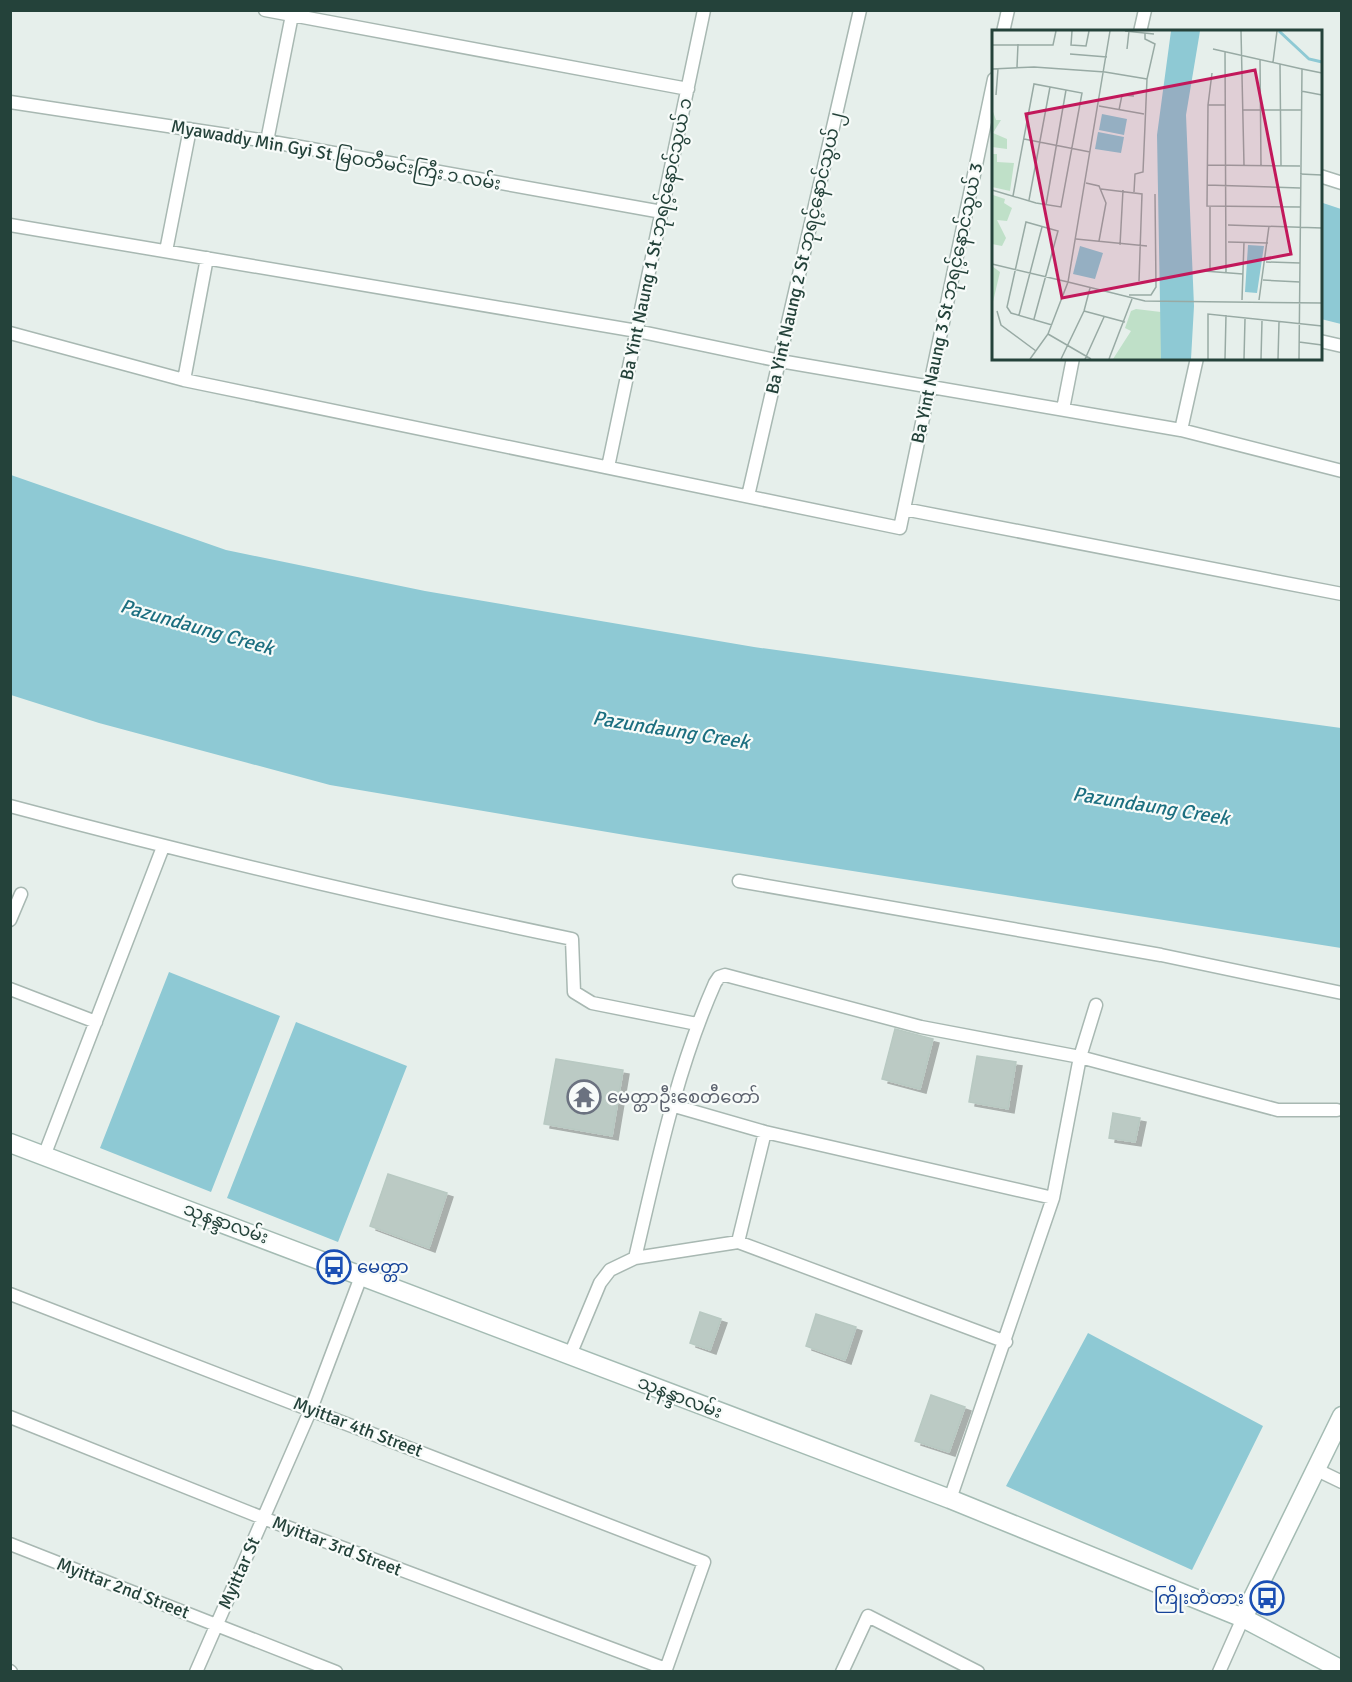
<svg xmlns="http://www.w3.org/2000/svg" width="1352" height="1682" font-family="Signika,'Noto Sans Myanmar',sans-serif">
  <style>
    .water { fill: #8ec9d4 }
    .building { fill: #bbcac4; stroke: #b8c9c2; stroke-width: 1.5; filter: url(#shadow) }
    .lines { fill: none; stroke-linecap: round; stroke-linejoin: round }
    .minor-casing { stroke: #a8b8b2; stroke-width: 15 }
    .secondary-casing { stroke: #a4bbb3; stroke-width: 21 }
    .minor { stroke: #fff; stroke-width: 12 }
    .secondary { stroke: #fff; stroke-width: 18 }
    .labels { text-anchor: middle; dominant-baseline: central; stroke-width: 4.5; stroke-linejoin: round; paint-order: stroke }
    .street-label { font-size: 18px; fill: #24423a; stroke: #f7fbf9 }
    .worship-label { font-size: 18px; fill: #5b616d; stroke: #f7fbf9; text-anchor: start }
    .transit-label { font-size: 18px; fill: #164399; stroke: #f7fbf9; text-anchor: start }
    .water-label { font-size: 20px; font-style: italic; fill: #1c6f80; stroke: #f7fbf9 }
    .inset-river { fill: none; stroke: #8ec9d4; stroke-width: 3 }
    .inset-road { fill: none; stroke: #98aaa4; stroke-width: 1.5 }
    .view { fill: #c2185b; fill-opacity: 0.15; stroke: #c2185b; stroke-width: 3 }
    .inset-edge { fill: none; stroke: #24423a; stroke-width: 3 }
  </style>
  <defs>
    <filter id="shadow"><feDropShadow dx="6" dy="4" stdDeviation="0" flood-color="#0004"/></filter>
  </defs>
  <rect width="100%" height="100%" fill="#e6efeb"/>
  <!-- water -->
  <path class="water" d="M1320,202L1341,209V324L1321,319Z
    M11,475L226,550L425,591L754,647L1341,728V948L637,837L330,785L99,723L11,695Z
    M169,972L280,1016L211,1192L100,1148Z
    M296,1022L407,1066L338,1242L227,1198Z
    M1088,1333L1263,1426L1192,1570L1006,1486Z"/>
  <!-- building -->
  <path class="building" d="M895,1029L933,1039L920,1089L882,1079Z
    M977,1056L1016,1062L1008,1109L969,1102Z
    M556,1059L623,1070L612,1136L544,1124Z
    M1113,1113L1140,1118L1135,1142L1109,1138Z
    M388,1174L447,1193L429,1248L370,1226Z
    M700,1312L721,1319L710,1350L690,1343Z
    M816,1314L856,1327L845,1360L806,1346Z
    M931,1395L965,1407L949,1452L915,1441Z"/>
  <g class="lines">
    <defs>
      <path id="minor" d="M265,10L688,89
        M1003,32L1008,10
        M1140,32L1145,10
        M10,102L267,141L662,212
        M267,141L293,10
        M1320,176L1342,183
        M10,225L637,331L780,361L1181,430L1342,471
        M166,251L190,129
        M207,258L184,380L900,528L994,79
        M10,333L184,380
        M1320,341L1342,346
        M1063,409L1073,358
        M1181,430L1197,358
        M608,467L704,10
        M748,496L860,10
        M904,509L1342,594
        M10,806C197,856 384,900 572,939L574,992L592,1003L697,1024
        M739,881L1161,955L1342,993
        M10,920L21,894
        M10,989L96,1022
        M671,1105L765,1132L1053,1198
        M44,1156L163,847
        M738,1242L765,1132
        M635,1258C657,1165 676,1071 715,983L719,977L725,975L921,1027L1080,1057L1278,1110H1337
        M10,1294L704,1562L665,1672
        M570,1355L600,1283L610,1270L635,1258L738,1242L1006,1342
        M10,1417L263,1518L666,1669
        M1315,1469L1342,1482
        M950,1499L1053,1198L1080,1057L1096,1005
        M10,1544L336,1672
        M10,1671L11,1672
        M196,1672L311,1409L362,1274
        M842,1672L868,1616L978,1672
        M1219,1672L1243,1618"/>
      <path id="secondary" d="M10,1143L950,1499L1243,1618L1342,1670
        M1243,1618L1342,1416"/>
    </defs>
    <!-- minor casing -->
    <use href="#minor" class="minor-casing"/>
    <!-- secondary casing -->
    <use href="#secondary" class="secondary-casing"/>
    <!-- minor -->
    <use href="#minor" class="minor"/>
    <!-- secondary -->
    <use href="#secondary" class="secondary"/>
  </g>
  <!-- icons -->
  <defs>
    <symbol id="temple-ring" viewBox="-11 -11 22 22"><circle r="9.5" fill="#f7fbf9" stroke="#6b7280" stroke-width="1.5"/><path d="M0-6L5-2H3V0L6.5 2.5H4V6H1.5V3h-3V6H-4V2.5H-6.5L-3 0V-2H-5Z" fill="#6b7280"/></symbol>
    <symbol id="bus-ring" viewBox="-11 -11 22 22"><circle r="9.5" fill="#f7fbf9" stroke="#1a4fb4" stroke-width="1.5"/><path d="M-5-6H5V4H4V6H2V4H-2V6H-4V4H-5ZM-3.5-4V0h7V-4ZM-3.5 1.2v1.5H-2V1.2ZM2 1.2v1.5H3.5V1.2Z" fill="#1a4fb4"/></symbol>
  </defs>
  <g fill-rule="evenodd">
    <use href="#temple-ring" x="565" y="1078" width="38" height="38"/>
    <use href="#bus-ring" x="315" y="1248" width="38" height="38"/>
    <use href="#bus-ring" x="1248" y="1579" width="38" height="38"/>
  </g>
  <g class="labels">
    <!-- street labels -->
    <g class="street-label">
      <text transform="translate(336 155) rotate(10)">Myawaddy Min Gyi St မြဝတီမင်းကြီး ၁ လမ်း</text>
      <text transform="translate(656 239) rotate(-78)">Ba Yint Naung 1 St ဘုရင့်နောင်သွယ် ၁</text>
      <text transform="translate(804 253) rotate(-77)">Ba Yint Naung 2 St ဘုရင့်နောင်သွယ် ၂</text>
      <text transform="translate(947 303) rotate(-78)">Ba Yint Naung 3 St ဘုရင့်နောင်သွယ် 3</text>
      <text transform="translate(226 1223) rotate(20)">သုနန္ဒာလမ်း</text>
      <text transform="translate(680 1397) rotate(21)">သုနန္ဒာလမ်း</text>
      <text transform="translate(358 1427) rotate(21)">Myittar 4th Street</text>
      <text transform="translate(337 1546) rotate(21)">Myittar 3rd Street</text>
      <text transform="translate(239 1573) rotate(-66)">Myittar St</text>
      <text transform="translate(123 1588) rotate(21)">Myittar 2nd Street</text>
    </g>
    <!-- worship labels -->
    <g class="worship-label">
      <text x="607" y="1097">မေတ္တာဦးစေတီတော်</text>
    </g>
    <!-- transit labels -->
    <g class="transit-label">
      <text x="357" y="1267">မေတ္တာ</text>
      <text x="1244" y="1598" text-anchor="end">ကြိုးတံတား</text>
    </g>
    <!-- water labels -->
    <g class="water-label">
      <text transform="translate(197 627) rotate(16)">Pazundaung Creek</text>
      <text transform="translate(671 730) rotate(9)">Pazundaung Creek</text>
      <text transform="translate(1151 806) rotate(9)">Pazundaung Creek</text>
    </g>
  </g>
  <!-- overview -->
  <g transform="translate(992 30)">
    <rect width="330" height="330" fill="#e6efeb"/>
    <path d="M0,79L4,90H9L1,103L15,109V119L0,117ZM0,124H5V132L22,133L18,161L0,157ZM1,165L13,169L12,173L20,178L15,191L5,190L14,208L10,216L0,214ZM0,236L8,242L0,276ZM144,279L169,282V329H121L139,301L133,298L139,281Z" fill="#bfe0c8"/>
    <path d="M179,1H208L194,85L202,276L199,329H169L165,105ZM110,84L135,89L132,105L107,100ZM106,102L132,107L129,123L103,119ZM256,215L272,216L265,263L253,262ZM88,216L111,223L103,249L81,244Z" fill="#8ec9d4"/>
    <path class="inset-river" d="M287,1L317,29L330,32"/>
    <path class="inset-road" d="M80,1L79,15L94,16L97,1M133,1L162,4M249,1L252,135M0,15H61L64,1M135,19L137,1M221,19L310,39M233,21L234,243M78,24L115,27M268,29L269,136M281,32L285,1M288,34L289,136M25,37L26,14M0,39L42,37L113,42M113,42L155,49M309,61L330,65M4,65L6,39M216,75L220,43M233,75H216L215,176L308,177M107,76L152,84M127,80L130,65L142,66M251,80H309M32,109L98,122M216,135L308,136M308,144L330,145M94,153L107,156L114,173L107,211M215,155L308,158M109,159L150,164L147,251M0,160L44,173L69,177L90,63L42,54L21,166M142,162L143,144L151,142L155,49L163,14L153,9V3M37,170L58,57M54,175L74,60M218,176V242M236,195L330,198M84,209L155,216M236,212L276,213M128,215L131,160M274,232L308,233M0,234L76,252M212,241L251,244M271,250L308,252M76,252L153,271L330,273M137,265H159L164,257L163,164M250,270L252,212M267,270L277,196M5,281L9,295L44,321M92,281L133,292M27,285L50,197M42,289L66,201L34,192L15,277L19,283L60,295M56,304L99,329M307,312L330,315M38,329L56,304L76,252L118,1M69,329L92,281L98,258M93,329L112,287M117,329L140,269M216,329V284L330,296M233,329L234,285M252,329L253,289M269,329L270,291M286,329L287,292M307,329L310,39L330,43"/>
    <path class="view" d="M263,40L299,224L70,268L34,84Z"/>
    <rect width="330" height="330" class="inset-edge"/>
  </g>
  <!-- border -->
  <rect width="1352" height="1682" fill="none" stroke="#24423a" stroke-width="24"/>
</svg>
